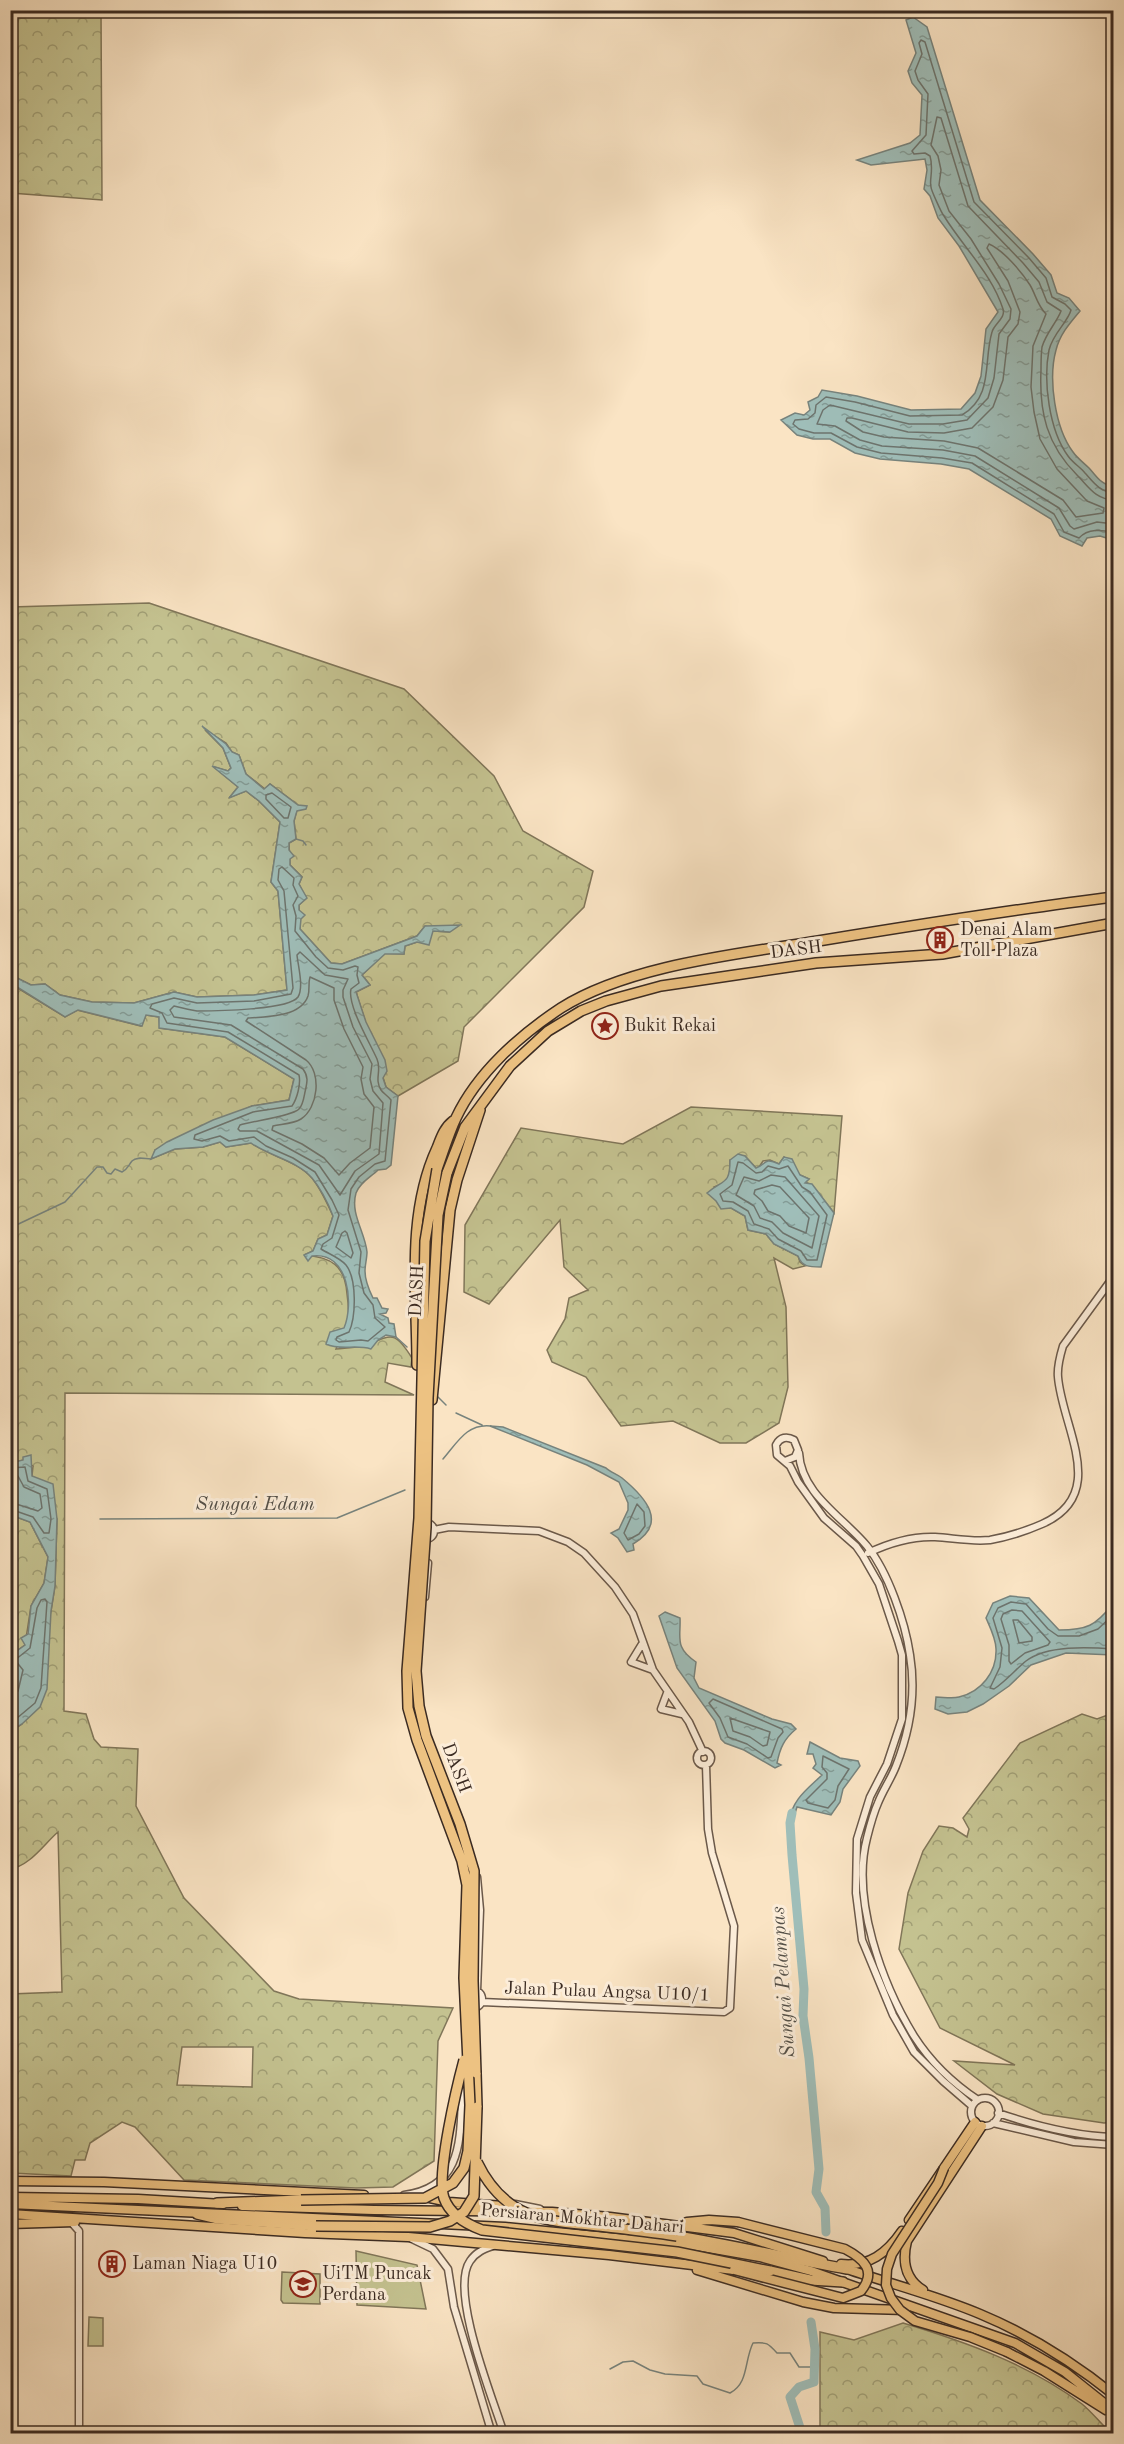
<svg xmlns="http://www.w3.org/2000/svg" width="1124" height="2444" font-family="'Old Standard TT',serif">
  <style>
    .grass { fill: #c4c290; stroke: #807659; stroke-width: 1.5 }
    .forest { fill: url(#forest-crowns); stroke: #807659; stroke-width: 1.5; fill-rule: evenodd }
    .water { fill: url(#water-ripples); stroke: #77837d; stroke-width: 1.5 }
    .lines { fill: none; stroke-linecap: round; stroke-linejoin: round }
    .shore { stroke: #6d746e; stroke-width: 1.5 }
    .stream { stroke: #77837d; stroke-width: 1.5 }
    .river { stroke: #9fbeb9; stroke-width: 9 }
    .tertiary-casing { stroke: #6b594a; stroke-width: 9 }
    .primary-casing { stroke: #3b2b22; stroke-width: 11 }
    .motorway-casing { stroke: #3b2b22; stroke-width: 12 }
    .tertiary { stroke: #fcedd9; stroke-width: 6 }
    .primary { stroke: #edc282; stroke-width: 8 }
    .motorway { stroke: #edc282; stroke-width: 9 }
    .primary-bridge-casing { stroke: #3b2b22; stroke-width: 11; stroke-linecap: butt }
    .motorway-bridge-casing { stroke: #3b2b22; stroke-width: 12; stroke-linecap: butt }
    .primary-bridge { stroke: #edc282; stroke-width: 8 }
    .motorway-bridge { stroke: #edc282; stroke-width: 9 }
    .labels { text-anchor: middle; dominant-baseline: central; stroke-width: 6; stroke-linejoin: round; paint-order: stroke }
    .poi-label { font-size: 18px; fill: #3b2b22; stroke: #fcedd9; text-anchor: start }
    .street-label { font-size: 18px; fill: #3b2b22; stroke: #fcedd9 }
    .water-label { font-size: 20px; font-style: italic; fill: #545048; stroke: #fcedd9 }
  </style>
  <defs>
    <pattern id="forest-crowns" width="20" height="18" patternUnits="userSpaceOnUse" patternTransform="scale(1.5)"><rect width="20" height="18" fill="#c4c290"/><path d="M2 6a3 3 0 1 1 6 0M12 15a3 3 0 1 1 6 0" fill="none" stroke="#a09e75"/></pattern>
    <pattern id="water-ripples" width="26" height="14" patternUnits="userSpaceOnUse" patternTransform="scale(1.5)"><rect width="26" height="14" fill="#9fbeb9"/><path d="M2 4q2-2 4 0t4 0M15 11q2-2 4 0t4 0" fill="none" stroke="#839b96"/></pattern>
  </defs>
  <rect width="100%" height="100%" fill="#fae4c4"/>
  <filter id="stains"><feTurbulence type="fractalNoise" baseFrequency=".00333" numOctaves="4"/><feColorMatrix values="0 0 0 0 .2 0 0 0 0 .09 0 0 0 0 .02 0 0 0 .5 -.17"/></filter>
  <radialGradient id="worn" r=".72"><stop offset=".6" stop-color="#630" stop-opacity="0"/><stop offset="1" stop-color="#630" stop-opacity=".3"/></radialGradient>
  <!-- grass -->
  <path class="grass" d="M356,2251L417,2265L426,2309L357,2305Z
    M282,2272L320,2274V2304L283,2303L281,2300Z
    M89,2317L103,2318V2346H88Z"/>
  <!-- forest -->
  <path class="forest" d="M10,11H101L102,200L11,193Z
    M149,603L404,689L494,776L523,831L593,871L584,907L464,1027L458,1061L398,1096L386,1087L356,992L370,985L362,975L385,953L404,954L405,946L417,942L433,931L450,932L425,926L417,936L342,964L331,963L300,929L299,905L306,898L299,884L302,877L290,865L289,843L296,839L294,821L298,805L270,784L265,789L246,774L239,755L232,752L226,743L205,730L223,748L231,768L228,771L214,767L238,787L230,797L246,791L259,801L280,822L271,882L278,891L287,990L254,995L197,997L174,992L134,1003L92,1002L60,995L45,984L31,985L11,975V607Z
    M16,987L65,1017L77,1010L141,1026L146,1015L159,1017L160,1028L225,1037L294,1079L289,1100L252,1106L155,1150L153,1158L175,1149L203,1147L220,1142L226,1147L251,1143C269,1156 298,1161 312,1178C321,1189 327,1203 333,1216L327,1235L318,1239L313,1251L304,1255C331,1257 345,1265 347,1294C348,1301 349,1310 348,1317C346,1328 340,1339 336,1349C344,1348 353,1348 361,1346C391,1338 392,1326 412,1358L411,1367L388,1363L385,1382L414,1395L65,1393L64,1711L86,1714L94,1739L101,1747L138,1749L136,1806L184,1898L274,1991L299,1999L453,2008L438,2041L434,2161L393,2187L356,2188L184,2180L135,2127L122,2122L90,2143L85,2160H75L71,2176L11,2173L10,1994L62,1992L58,1832C44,1844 30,1866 10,1869L11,1731L22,1724L51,1611L55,1586L57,1519L32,1476L33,1466L24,1460L11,1463L10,991ZM182,2047H253L252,2087L177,2085Z
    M691,1107L842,1116L834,1213L812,1185L805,1182L809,1179L800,1175L784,1157L779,1164L770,1160L763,1161L759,1167L756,1168L745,1156L730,1160V1173L726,1182L714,1187L731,1208L745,1216L748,1230L766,1234L774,1244L798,1256L800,1262L805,1266L793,1269L774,1258L786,1307L788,1387L779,1423L746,1443H720L673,1421L621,1426L586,1377L552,1362L547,1350L565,1319L569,1298L588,1290L564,1267L560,1220L489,1304L464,1292L465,1225L521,1128L623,1144Z
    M11,1515L30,1522L48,1557L44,1583L31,1606L25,1645L11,1655Z
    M1113,1713L1114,2122L1104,2123L1043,2114L997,2094L954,2061L1015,2065L940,2028L899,1949L908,1893L923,1851L939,1826L953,1828L967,1837L969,1829L963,1818L1020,1743L1082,1714L1097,1719Z
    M903,2323C966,2342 1028,2364 1082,2404C1092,2412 1101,2424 1111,2433H820V2332L854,2340Z"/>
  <!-- water -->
  <path class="water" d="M913,17L927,27L980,200L1033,254L1051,275L1057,293L1069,298L1080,311C1070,323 1060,334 1056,350C1048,379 1055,428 1073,452C1077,458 1084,463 1089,468C1099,479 1099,482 1113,487V540L1100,536L1087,538L1082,546L1060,536L1051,519L969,469L941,464L880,459L855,453L830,439H813L797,435L781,420L795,413L804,415L810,410L808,402L818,397L822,390L857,396L911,410L961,409L975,393L981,376L986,329L998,312L959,246L938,218L930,196L924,189L927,170L925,159L871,165L857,160L910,143L920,135L922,95L912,83L908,71L916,53L906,20Z
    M202,726L226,744L232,752L239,755L246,774L264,789L270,784L298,805L307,806L306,809L297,811L294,821L296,839L289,843V850L294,856L290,859V865L302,877L299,884L307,898L299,905V910L305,915L301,919L300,929L331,963L342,964L417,936L425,926L460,925L450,932L433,931L429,945L417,942L405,946L404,954H385L362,975L370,985L356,992L366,1022L385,1060L387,1071L383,1078L386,1087L398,1096L391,1165L386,1169L378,1170C371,1177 360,1182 356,1193C350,1214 365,1232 367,1252C367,1258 365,1265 365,1271C365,1279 369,1290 373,1298H377L382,1308L388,1309L386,1313L380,1314L388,1318L389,1323L394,1324L396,1337L386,1335L378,1340L371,1349C355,1344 341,1351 326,1344L330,1332L344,1328C354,1304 349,1251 312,1256L308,1261L304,1255L313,1251L318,1239L327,1235L333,1216C328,1203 321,1189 312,1178C298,1161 269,1156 251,1143L226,1147L220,1142L203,1147L175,1149L151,1159L155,1150L167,1142L213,1120L252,1106L289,1100L294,1079L225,1037L159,1028V1017L146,1015L142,1026L78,1010L65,1017L17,987L11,991V975L31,985L45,984L60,995L92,1002L134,1003L174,992L197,997L254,995L287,990L278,891L271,882L280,822L259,801L246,791L229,798L238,787L212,766L228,771L231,768L223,748Z
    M738,1154L745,1156L756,1168C767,1164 763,1157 779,1164L784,1157L792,1159L800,1175L809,1179L805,1183L812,1184L834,1213L821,1267C809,1267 802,1267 798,1256L774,1244L766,1234L748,1230L745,1216L731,1208L721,1209L716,1201L707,1193C723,1179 730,1186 730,1160Z
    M490,1426L503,1427L606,1468C610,1472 617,1474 622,1478C645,1497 669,1523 633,1544L634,1550L627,1552L618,1538L611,1533L619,1529L628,1510V1503L619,1482L587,1465Z
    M31,1455L32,1476L53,1484L57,1519L55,1586L51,1611L47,1689L40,1707L22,1724L11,1731V1694L17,1670L11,1668V1655L25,1645L21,1638L28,1634L31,1606L44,1583L48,1557L30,1522L11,1515V1463L23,1460V1457Z
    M1010,1596L1029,1598L1059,1630C1087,1630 1095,1626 1113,1604V1655L1066,1653L1031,1665L1009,1686L983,1704L967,1712L948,1714L935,1709L936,1697C943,1697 952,1699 959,1697C981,1692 997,1672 996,1649C996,1639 990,1627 986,1618L993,1603Z
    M665,1612L680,1618C681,1638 674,1647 696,1662L694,1678L699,1688L772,1719L791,1724L796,1729C784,1739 780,1748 777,1763L781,1765L775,1768L744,1750L725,1743L721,1739L715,1721L677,1668L659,1616Z
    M810,1742L840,1758L858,1761L860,1766L843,1789L840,1802L831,1815L797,1807L792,1823H788C793,1799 805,1791 822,1775L813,1768L816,1764L813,1754H807Z"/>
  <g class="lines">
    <!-- shore -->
    <path class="shore" d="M989,244C1003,250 1021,271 1030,285C1036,295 1037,305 1046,314L1033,346L1031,387L1034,412L1040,439L1057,469L1087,501L1104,508L1103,513L1076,517L1063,500L978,448L944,441L884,437L863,432L846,421L847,418H852L908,432L944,433L972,428L993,407L1003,380L1008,337L1018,324L1020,312L1008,281L987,248Z
      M1114,493C1099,491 1094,483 1085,473C1080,467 1073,463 1068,456C1049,430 1043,381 1049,350C1053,333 1068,322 1071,310L1065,304L1052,297L1046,278L1029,258L974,202L925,42L921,40L919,43L922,54L915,71L918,80L928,94L926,135L912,151L914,154L925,153L930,156C934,169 929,180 931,187C931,190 942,214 944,216C963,247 992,274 1003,309C1006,318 994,324 992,332C983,362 994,396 962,415L910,416L855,402L826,397L816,405L815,413L808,419L795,420L793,424L799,429L814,433H831L857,447L881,453L942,458L972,463L1054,514L1064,532L1079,538C1088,528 1102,530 1114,532
      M1114,500C1095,499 1089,487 1077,475C1047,445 1039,413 1041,370C1041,363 1041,354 1042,347C1046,333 1057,322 1061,311L1047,302L1039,282L1023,263L968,206L941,118L937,117L931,145L938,156L941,170L939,185L949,211L971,239L999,284L1011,309L1010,319L999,334L994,378L988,398L967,420L943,424H909L830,405L823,410L817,424L835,426L860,440L882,446L943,450L975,456L1059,508L1070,526L1074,529L1097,522L1114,524
      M272,793L291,807L288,818H284L266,799V795Z
      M282,867L294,878L293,885L298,896L293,905L296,916L295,931L316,957L328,968L343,970L355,966L358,967L357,975L359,983L351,989C347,1005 370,1043 377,1059C382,1070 374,1079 381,1090C383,1093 388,1096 391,1100L385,1161L375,1164L359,1177L351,1189L348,1210L361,1252L359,1273L364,1293L373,1305L375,1318L385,1327L368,1341L361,1340L339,1342L336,1340L337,1337L349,1332C356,1317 357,1279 346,1265C340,1258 329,1254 321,1249L323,1244L332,1238L339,1215L332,1200L315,1172L293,1158L266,1146L254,1137L229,1141L220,1136L202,1141L194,1139L195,1135L253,1112L292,1106C297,1099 301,1084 299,1075L228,1032L167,1023L162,1013L150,1008L152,1004L174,998L197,1003L254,1001L291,994L293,988L284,891L278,880L279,869Z
      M300,952L325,975L348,979L343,990V997L353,1027L372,1064L370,1079L373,1091L383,1103L379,1154L355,1171L340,1195L319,1165L257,1131H240L238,1129L240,1125C252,1121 293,1116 299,1109C303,1105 304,1097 305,1092C307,1083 309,1077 303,1069L231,1025L174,1017L170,1010L174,1006C182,1008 190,1010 197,1011C215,1011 289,1010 298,997C304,987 298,966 297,955Z
      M310,977L334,988V1000L344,1029L363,1067L361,1079L364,1094L374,1107L370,1148L350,1163L339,1175L324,1158L302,1144L272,1130L273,1126C282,1124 293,1124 301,1119C318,1108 322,1073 306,1060L246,1021L248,1018C266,1017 301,1017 308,996C310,989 308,983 310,977Z
      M738,1162L743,1163L756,1173L762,1172L768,1166L779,1169L788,1166L802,1187L810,1192L827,1215L817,1260H807L801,1251L778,1239L769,1229L754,1224L748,1211L733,1202L723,1201L720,1194L732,1185Z
      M771,1175L785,1177L819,1216L812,1248L783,1233L772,1222L760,1218L754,1206L736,1195L744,1177L759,1181Z
      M772,1185L780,1187L809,1218L806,1233L789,1226L780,1216L768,1211L762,1201L754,1194L755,1190Z
      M345,1231L347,1233L353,1253L351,1258L336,1247L342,1233Z
      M10,1468L25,1467L28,1481L47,1489L51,1519L49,1533H44L33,1517L10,1509
      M10,1476H18L24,1487L40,1494L42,1508L38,1511L10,1502
      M637,1504L644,1512L645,1526L639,1534L628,1540L624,1533Z
      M1012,1610L1022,1611L1050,1642L1048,1645L1025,1653L1011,1664L1009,1661V1645L1001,1619L1003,1614Z
      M1114,1614L1098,1629L1079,1636H1058L1048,1629L1026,1604L1011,1602L998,1608L993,1618L1002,1648L1000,1667L990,1688L994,1689C1006,1681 1015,1670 1026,1661C1047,1645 1088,1647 1114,1649
      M1013,1620H1018L1032,1637V1641L1019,1643Z
      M10,1695L18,1691L23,1670L15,1660L30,1648L37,1608L41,1600L45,1599L47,1602L41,1688L35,1703L10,1724
      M713,1699L782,1729L783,1732L778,1738L771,1757L768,1758L747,1744L728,1737L720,1718L709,1703Z
      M730,1718L770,1732L767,1745L763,1746L750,1737L733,1731Z
      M823,1756L849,1769L838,1786L835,1800L828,1808L808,1803L806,1800L827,1779V1773L822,1767Z"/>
    <!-- stream -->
    <path class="stream" d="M296,839L303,841L306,845
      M10,1228L65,1202L97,1167H103L107,1173L111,1174L115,1169L122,1172C128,1169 128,1166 132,1161C137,1156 145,1159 151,1159
      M396,1337L407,1347
      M438,1397L446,1405
      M456,1413L482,1425
      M443,1459C457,1443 467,1423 491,1426
      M100,1519L337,1518L405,1490
      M610,2369L623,2362L633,2361L650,2370L665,2374L697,2376L703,2384L730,2393C749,2383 744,2361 753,2343C767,2342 768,2343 777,2353H790L799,2367H813"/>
    <!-- river -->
    <path class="river" d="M792,1813L790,1823L792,1855L804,1989L803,2016L809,2058L819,2169L816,2192L825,2208L826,2232
      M802,2434L790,2397L799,2387L814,2382L815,2349L811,2322"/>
    <defs>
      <path id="tertiary" d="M799,1453C801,1494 843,1517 867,1546C888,1572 905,1621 910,1655C916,1692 910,1731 896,1766C891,1779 883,1790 878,1803C873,1814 870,1826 867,1838C851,1899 882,1984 914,2036C930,2061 954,2084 978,2100
        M785,1461L795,1457L798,1450L794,1440C787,1436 780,1437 776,1445L777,1455L790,1466L798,1482L824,1518L856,1546L863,1556L879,1584L898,1641L902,1655V1719L887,1764L870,1797L857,1839L856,1893L862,1940L893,2015L914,2052L943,2081L972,2106
        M418 1531a8 8 0 1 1 16 0a8 8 0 1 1-16 0Z
        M434,1530L449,1527L539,1531L568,1542L584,1553L615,1587L633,1614L653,1670L689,1722L703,1752
        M868,1553C889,1543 911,1536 935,1537C953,1538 971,1542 990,1540C1007,1537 1026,1531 1042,1524C1110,1494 1062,1428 1058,1377C1057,1367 1060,1356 1063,1346L1114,1276
        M425,1597L428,1563
        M642,1644L631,1662L653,1670
        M667,1693L661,1709L682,1714
        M697 1758a7 7 0 1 1 14 0a7 7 0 1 1-14 0Z
        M477,1877L480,1910L477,1991
        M464 1999a9 9 0 1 1 18 0a9 9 0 1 1-18 0Z
        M482,2002L724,2012L730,2008L734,1926L712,1853L708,1829L706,1765
        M971 2112a14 14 0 1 1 28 0a14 14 0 1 1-28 0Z
        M998,2113C1036,2126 1074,2136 1114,2137
        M993,2123L1074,2142L1114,2145
        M404,2195C468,2187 459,2131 463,2081
        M515,2204L540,2209
        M71,2222L79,2231V2434
        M412,2239L433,2249L448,2269L454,2307L492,2434
        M493,2246C484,2249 476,2252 470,2261C449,2291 493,2399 504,2434"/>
      <path id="primary" d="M10,2181L104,2182L364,2195
        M10,2197L138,2199L223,2204
        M425,2197L449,2202L504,2206
        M10,2204L505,2227L697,2246L760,2257L811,2271L1015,2343L1065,2372L1114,2411
        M242,2206L374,2210L552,2212L610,2217L734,2233L823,2261
        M10,2214L305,2233L408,2237L609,2255L734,2270
        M909,2220L975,2122
        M687,2222L709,2220L738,2222
        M10,2224L75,2222
        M841,2264C869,2267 887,2253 902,2231
        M841,2267C887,2283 935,2295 980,2314C1028,2334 1073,2362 1114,2395
        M697,2270L803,2302L834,2308L906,2310
        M923,2290C905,2279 902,2261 907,2241L982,2126
        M1007,2352L1044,2371L1106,2410"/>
      <path id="motorway" d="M437,1169C443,1153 448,1135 456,1118C477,1073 520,1035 561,1008C629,965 739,954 818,941C916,925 1015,909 1114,897
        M447,1173L465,1127L510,1066L548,1031L581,1011L606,1001L661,986L742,974L816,963L942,954L1114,923
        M417,1365C417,1293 406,1215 437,1148C441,1138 444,1128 453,1121
        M432,1400L450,1210L457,1180L480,1110
        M476,2073L477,2107
        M217,2203L301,2200
        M197,2214L218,2219L316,2226
        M677,2236C734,2245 790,2259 847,2269
        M770,2271L810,2280L843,2282"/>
    </defs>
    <!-- tertiary casing -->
    <use href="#tertiary" class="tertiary-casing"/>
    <!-- primary casing -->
    <use href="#primary" class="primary-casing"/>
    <!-- motorway casing -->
    <use href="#motorway" class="motorway-casing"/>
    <!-- tertiary -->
    <use href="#tertiary" class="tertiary"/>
    <!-- primary -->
    <use href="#primary" class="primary"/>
    <!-- motorway -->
    <use href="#motorway" class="motorway"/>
    <defs>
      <path id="primary-bridge" d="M944,2168L938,2183L892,2254L887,2269L886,2285L891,2298L900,2310L915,2321L970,2337L1007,2352
        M734,2270L843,2298L861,2291C877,2271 864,2259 845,2249L738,2222"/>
      <path id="motorway-bridge" d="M447,1173L438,1215L428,1398L426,1527L416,1671L419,1706L426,1736L460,1824L474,1871L473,1981L476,2073
        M464,2060C457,2086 436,2175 444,2198C450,2215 466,2224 482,2230L677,2252L770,2271
        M477,2162C504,2218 542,2221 599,2226C625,2229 651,2232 677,2236
        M301,2200L425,2198L453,2183L464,2168L468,2151L470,2105L464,1978L467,1885L462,1861L417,1740L408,1708L407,1671L419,1518L425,1241L437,1169
        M316,2226L430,2227L450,2221L464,2212L474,2196L477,2107"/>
    </defs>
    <!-- primary-bridge casing -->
    <use href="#primary-bridge" class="primary-bridge-casing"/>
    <!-- motorway-bridge casing -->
    <use href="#motorway-bridge" class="motorway-bridge-casing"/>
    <!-- primary-bridge -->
    <use href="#primary-bridge" class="primary-bridge"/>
    <!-- motorway-bridge -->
    <use href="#motorway-bridge" class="motorway-bridge"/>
  </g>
  <!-- icons -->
  <defs>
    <symbol id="building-ring" viewBox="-11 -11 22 22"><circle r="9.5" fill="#fcedd9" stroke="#8f2418" stroke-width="1.5"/><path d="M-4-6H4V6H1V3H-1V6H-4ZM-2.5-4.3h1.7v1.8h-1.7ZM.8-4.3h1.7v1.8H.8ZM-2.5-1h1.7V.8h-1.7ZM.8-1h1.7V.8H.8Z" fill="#8f2418"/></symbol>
    <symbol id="sight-ring" viewBox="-11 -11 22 22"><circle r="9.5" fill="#fcedd9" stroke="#8f2418" stroke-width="1.5"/><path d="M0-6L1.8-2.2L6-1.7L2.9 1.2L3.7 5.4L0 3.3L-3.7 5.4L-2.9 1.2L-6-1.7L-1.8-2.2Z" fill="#8f2418"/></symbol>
    <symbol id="university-ring" viewBox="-11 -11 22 22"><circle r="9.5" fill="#fcedd9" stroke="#8f2418" stroke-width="1.5"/><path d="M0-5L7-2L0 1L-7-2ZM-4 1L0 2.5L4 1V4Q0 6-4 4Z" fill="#8f2418"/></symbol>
  </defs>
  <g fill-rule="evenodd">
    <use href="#building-ring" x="925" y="925" width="30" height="30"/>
    <use href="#sight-ring" x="590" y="1011" width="30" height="30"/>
    <use href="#building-ring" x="97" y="2249" width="30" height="30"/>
    <use href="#university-ring" x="288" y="2269" width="30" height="30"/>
  </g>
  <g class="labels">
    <!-- poi labels -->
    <g class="poi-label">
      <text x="960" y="930">Denai Alam<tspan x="960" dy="21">Toll Plaza</tspan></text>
      <text x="624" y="1026">Bukit Rekai</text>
      <text x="132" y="2264">Laman Niaga U10</text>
      <text x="322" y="2274">UiTM Puncak<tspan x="322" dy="21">Perdana</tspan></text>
    </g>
    <!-- street labels -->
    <g class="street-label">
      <text transform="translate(796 950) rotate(-7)">DASH</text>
      <text transform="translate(417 1291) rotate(-87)">DASH</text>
      <text transform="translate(456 1768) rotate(69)">DASH</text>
      <text transform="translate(607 1992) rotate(2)">Jalan Pulau Angsa U10/1</text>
      <text transform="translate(582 2219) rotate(5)">Persiaran Mokhtar Dahari</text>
    </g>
    <!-- water labels -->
    <g class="water-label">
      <text x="255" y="1505">Sungai Edam</text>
      <text transform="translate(784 1982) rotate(-94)">Sungai Pelampas</text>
    </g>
  </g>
  <!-- margin -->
  <rect width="1124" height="2444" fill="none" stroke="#fae4c4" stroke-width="36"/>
  <rect x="12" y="12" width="1100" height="2420" fill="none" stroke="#3b2b22" stroke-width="3"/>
  <rect x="18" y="18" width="1088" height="2408" fill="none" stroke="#3b2b22" stroke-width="1.5"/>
  <rect width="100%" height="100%" filter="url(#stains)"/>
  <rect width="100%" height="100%" fill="url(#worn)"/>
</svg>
